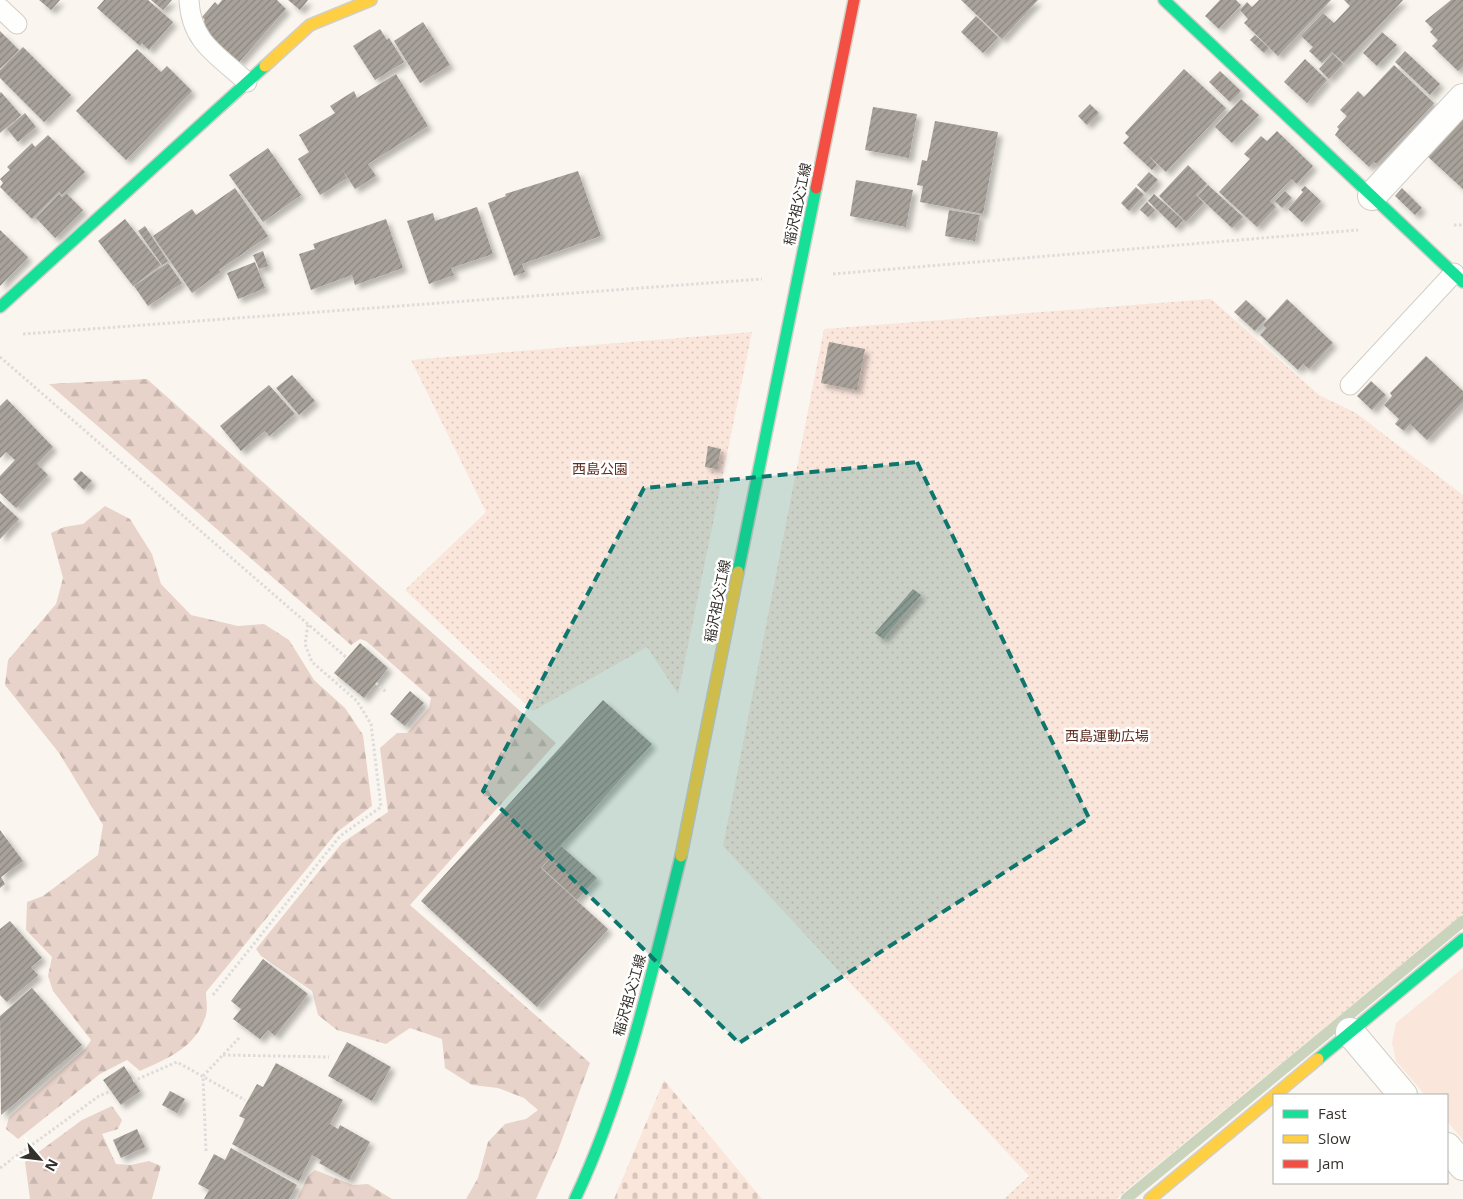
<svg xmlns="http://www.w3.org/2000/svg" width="1463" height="1199" font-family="'Open Sans','Noto Sans JP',sans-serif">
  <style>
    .grass { fill: #fbe6dc }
    .forest { fill: url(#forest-firs) }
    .cemetery { fill: url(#cemetery-stones) }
    .park { fill: url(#park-dots) }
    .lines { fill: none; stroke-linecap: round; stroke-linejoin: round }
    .stream { stroke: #cad3bc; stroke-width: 11 }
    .building { fill: url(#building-hatch); filter: url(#shadow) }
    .lane-casing { stroke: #d2cec8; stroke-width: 21 }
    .street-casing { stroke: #d2cec8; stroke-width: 30 }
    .fast-casing { stroke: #d2cec8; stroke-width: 14 }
    .slow-casing { stroke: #d2cec8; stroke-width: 14 }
    .jam-casing { stroke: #d2cec8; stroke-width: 14 }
    .path { stroke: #dedcdb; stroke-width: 3; stroke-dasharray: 2.5 2.5; stroke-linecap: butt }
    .lane { stroke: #fefefd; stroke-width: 19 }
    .street { stroke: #fefefd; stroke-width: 28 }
    .fast { stroke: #16e098; stroke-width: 11 }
    .slow { stroke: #ffcf43; stroke-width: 11 }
    .jam { stroke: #f24e42; stroke-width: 11 }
    .marked { fill: #0f766e; fill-opacity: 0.2; stroke: #0f766e; stroke-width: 4; stroke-dasharray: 10 6; stroke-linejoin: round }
    .labels { text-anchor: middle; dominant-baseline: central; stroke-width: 5; stroke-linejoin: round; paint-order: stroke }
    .street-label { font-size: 14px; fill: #34312b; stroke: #fff }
    .park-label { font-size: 14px; fill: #5e2e1f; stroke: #fff }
  </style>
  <defs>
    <pattern id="forest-firs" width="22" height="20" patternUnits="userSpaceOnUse" patternTransform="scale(1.25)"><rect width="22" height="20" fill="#e8d3ca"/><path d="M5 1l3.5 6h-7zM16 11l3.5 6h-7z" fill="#c8b6ae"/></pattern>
    <pattern id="cemetery-stones" width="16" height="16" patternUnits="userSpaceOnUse" patternTransform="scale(1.25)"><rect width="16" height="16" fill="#fbe6dc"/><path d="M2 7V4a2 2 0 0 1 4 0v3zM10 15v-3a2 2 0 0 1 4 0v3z" fill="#d8c6bd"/></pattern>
    <pattern id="park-dots" width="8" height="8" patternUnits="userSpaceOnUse" patternTransform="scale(1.25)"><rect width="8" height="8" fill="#fbe6dc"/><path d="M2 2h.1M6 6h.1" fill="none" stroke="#d8c6bd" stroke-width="1.8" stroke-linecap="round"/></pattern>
    <pattern id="building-hatch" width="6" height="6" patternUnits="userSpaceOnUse" patternTransform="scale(1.25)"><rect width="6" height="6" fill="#a8a29b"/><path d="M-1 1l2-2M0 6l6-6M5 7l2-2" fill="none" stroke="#8a857f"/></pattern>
    <filter id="shadow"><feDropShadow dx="4.5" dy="4.5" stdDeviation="2.5" flood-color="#0004"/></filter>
  </defs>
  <rect width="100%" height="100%" fill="#faf6ef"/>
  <!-- grass -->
  <path class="grass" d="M1463,968V1140L1447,1121V1095H1425L1396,1061L1392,1043L1396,1023Z"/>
  <!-- forest -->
  <path class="forest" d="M147,379L556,743L410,905L590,1063L558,1150L536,1199H466L478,1178L488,1142L505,1124L526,1119L538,1110L524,1098L498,1088L472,1085L445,1068L442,1039L410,1028L386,1044L337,1030L318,1015L312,991L261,956L256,949L342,843L388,812L380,748L397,733H407L429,708L431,698L366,641L360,639L351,645L49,384Z
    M105,506L130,519L152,554L161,584L191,615L238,626L264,624L289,640L314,680L345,708L363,735L372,806L337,832L206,992C206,999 208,1008 206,1015C196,1048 168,1058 140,1071L127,1060L100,1074L18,1139L6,1129L9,1117L86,1048L91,1040L53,991L48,976L52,957L26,930L27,902L43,896L98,855L103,825L59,753L5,685L8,660L56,604L63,578L51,533L64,527L83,524Z
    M112,1106L122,1120L118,1129L102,1134L116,1164L131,1165L149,1161L161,1166L152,1199H30L25,1162L82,1120Z
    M315,1170L353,1185L368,1184L392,1199H297L308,1176Z"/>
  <!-- cemetery -->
  <path class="cemetery" d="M664,1080L762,1199H614Z"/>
  <!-- park -->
  <path class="park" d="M1211,299L1319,395L1356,413L1463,495V914L1116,1199H1004L1029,1176L723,846L824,329Z
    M752,332L678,694L647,647L533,711L405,590L486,512L411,360Z"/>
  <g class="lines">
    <!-- stream -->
    <path class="stream" d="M1126,1199L1463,921"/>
  </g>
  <!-- building -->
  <path class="building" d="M39,0H60L51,10Z
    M104,0H148L173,22L149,50L142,43L140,46L97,8Z
    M151,0H172L163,10Z
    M222,0H277L286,9L239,62L199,26L205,20L202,17L215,2L218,5Z
    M288,0H308L300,10Z
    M961,0H1038L1002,39Z
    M1220,0H1236L1241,5L1219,29L1205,16Z
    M1259,0H1331L1278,56L1244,23L1248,19L1240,10L1247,2L1252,7Z
    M1344,0H1403L1344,63L1332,52L1322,63L1309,51L1313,47L1301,36L1323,13L1334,23L1350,6Z
    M1451,0H1463V66L1458,71L1432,46L1438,40L1430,32L1433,29L1425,21Z
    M976,16L998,37L983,53L961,32Z
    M423,22L450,65L420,83L394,41Z
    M380,29L387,40L389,38L404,62L375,80L353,46Z
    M0,31L19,50L0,69Z
    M1382,32L1397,45L1377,66L1363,53Z
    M1255,35L1269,48L1264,53L1250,40Z
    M23,47L71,95L44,122L0,78V70Z
    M137,49L161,72L167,66L192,91L126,160L76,111Z
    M1405,51L1440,84L1430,95L1395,62Z
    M1333,54L1343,64L1329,79L1319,69Z
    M1305,59L1327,80L1307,103L1284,82Z
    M1394,65L1434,103L1377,164L1374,162L1369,167L1335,135L1339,129L1337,127L1347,116L1340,110L1358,91L1364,97Z
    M1184,69L1226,108L1166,172L1147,154L1157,165L1152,170L1123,143L1129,137L1125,133Z
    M1220,71L1241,91L1230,102L1209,82Z
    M396,74L428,126L368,164L376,176L355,189L342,169L347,178L320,195L298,159L309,152L299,135L335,113L330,106L354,91L357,98Z
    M1,92L21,115L0,133V93Z
    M1241,99L1259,115L1232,143L1215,127Z
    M1090,104L1099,113L1087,125L1078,116Z
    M873,107L917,114L909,158L865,150Z
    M25,113L36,127L18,142L7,129Z
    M1463,118V189L1427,156Z
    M935,121L998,132L983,214L920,202L923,186L917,185L922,160L927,161Z
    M1277,131L1313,166L1297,184L1291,179L1270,201L1276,207L1257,227L1219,192L1250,159L1244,154L1261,136L1267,141Z
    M48,135L85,172L62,195L59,192L32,219L0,187L3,183L0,179L10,170L7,167L32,143L35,147Z
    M268,148L301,195L263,222L229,175Z
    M1188,165L1207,184L1196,195L1204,203L1186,222L1159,196Z
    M578,171L601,236L522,264L525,272L514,276L488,203L506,196L505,194Z
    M1149,172L1158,180L1146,193L1137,185Z
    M856,180L913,190L906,227L850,216Z
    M1208,185L1243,217L1232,228L1198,196Z
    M1305,186L1321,201L1302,222L1288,209L1303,192L1301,190Z
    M1136,187L1144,195L1129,211L1121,203Z
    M235,188L268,236L219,270L221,272L192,293L153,236L192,209L196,215Z
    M1402,188L1422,208L1415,215L1395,196Z
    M1285,191L1292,198L1282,208L1275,201Z
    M66,193L83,210L55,238L36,218L59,194L62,197Z
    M1154,194L1183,220L1176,228L1148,201Z
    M1147,202L1155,210L1148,217L1140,210Z
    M477,207L493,254L451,268L454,275L429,284L407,221L433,213L435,221Z
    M949,210L980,215L975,241L945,236Z
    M125,219L161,265L133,286L98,241Z
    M386,219L403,268L355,285L352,275L311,290L299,254L315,249L313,244Z
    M145,226L168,261L162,265L138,231Z
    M0,230L28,257L0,286Z
    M263,251L268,266L259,269L253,255Z
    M255,262L265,288L238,299L227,273Z
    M168,263L182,283L148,306L134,286Z
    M1287,299L1333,343L1309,369L1303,364L1298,370L1260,335L1266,328L1263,325Z
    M1246,300L1266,319L1255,331L1234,312Z
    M829,342L865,349L857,390L821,383Z
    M1426,356L1463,391V402L1427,440L1410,424L1404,431L1395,424L1399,419L1384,405L1392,396L1390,393Z
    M292,375L315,401L299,415L276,388Z
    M1371,381L1386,395L1372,410L1357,396Z
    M269,385L295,414L269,436L265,431L241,451L220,426Z
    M7,399L53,447L37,464L48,475L16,508L0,493V476L15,460L6,452L0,458V406Z
    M708,446L721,449L717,469L705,467Z
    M81,471L92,481L84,490L73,479Z
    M0,501L19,519L0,539Z
    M913,589L921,595L883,639L875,633Z
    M360,643L388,668L364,698L334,673Z
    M410,691L424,703L405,726L390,714Z
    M603,700L652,744L541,868L608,929L537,1007L421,901Z
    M0,830L23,861L1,877L5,884L0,888Z
    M561,846L597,878L577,900L542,868Z
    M10,921L42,958L31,967L38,975L7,1002L0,995V929Z
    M263,959L308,994L275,1036L268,1030L260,1039L233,1019L241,1009L231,1001Z
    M32,988L82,1045L1,1115L0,1016Z
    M347,1042L391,1067L372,1101L328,1076Z
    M276,1063L343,1100L330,1124L338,1129L340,1125L370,1142L349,1180L319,1163L321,1160L312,1155L299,1181L232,1144L245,1119L239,1116L257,1084L263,1087Z
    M124,1066L140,1091L121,1105L103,1080Z
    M170,1091L185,1099L177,1113L162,1105Z
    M137,1129L145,1147L121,1158L113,1140Z
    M231,1148L297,1185L289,1199H204L209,1190L198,1184L214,1154L225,1160Z"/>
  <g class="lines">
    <defs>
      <path id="lane" d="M189,0C191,43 218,55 247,82
        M0,8L17,24
        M1350,385L1454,273"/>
      <path id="street" d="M1372,196L1463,98
        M1350,1032L1403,1095
        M1447,1147L1463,1166"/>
      <path id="fast" d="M1164,0L1463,282
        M0,307L265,66
        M738,572L816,188
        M1318,1059L1463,939
        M575,1199C626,1091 652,972 681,856"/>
      <path id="slow" d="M265,66L310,25L371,0
        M681,856L738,572
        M1150,1199L1318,1059"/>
      <path id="jam" d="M816,188L854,0"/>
    </defs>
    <!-- lane casing -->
    <use href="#lane" class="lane-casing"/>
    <!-- street casing -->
    <use href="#street" class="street-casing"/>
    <!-- fast casing -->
    <use href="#fast" class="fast-casing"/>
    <!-- slow casing -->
    <use href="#slow" class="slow-casing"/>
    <!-- jam casing -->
    <use href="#jam" class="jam-casing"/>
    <!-- path -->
    <path class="path" d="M1454,225H1463
      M833,274L1358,230
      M23,334L762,279
      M0,357L347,658
      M376,683L386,692
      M213,995L340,836L381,807L371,724L357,701L312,662L305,644L308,624
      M223,1055L329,1057
      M133,1081L177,1062L245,1100
      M206,1151L203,1076L240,1037
      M0,1168L99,1096L111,1091"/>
    <!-- lane -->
    <use href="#lane" class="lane"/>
    <!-- street -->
    <use href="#street" class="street"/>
    <!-- fast -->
    <use href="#fast" class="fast"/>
    <!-- slow -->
    <use href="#slow" class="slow"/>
    <!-- jam -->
    <use href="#jam" class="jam"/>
  </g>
  <!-- marked area -->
  <path class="marked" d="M917,462L1089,818L739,1043L483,791L644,488Z"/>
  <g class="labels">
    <!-- street labels -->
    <g class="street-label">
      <text transform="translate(797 204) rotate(-78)">稲沢祖父江線</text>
      <text transform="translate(717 601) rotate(-79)">稲沢祖父江線</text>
      <text transform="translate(629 995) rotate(-74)">稲沢祖父江線</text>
    </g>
    <!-- park labels -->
    <g class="park-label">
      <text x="600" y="468">西島公園</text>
      <text x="1107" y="735">西島運動広場</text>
    </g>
  </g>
  <!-- legend -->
  <rect x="1273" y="1094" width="175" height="90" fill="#ffffff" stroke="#aeadaa"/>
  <rect x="1283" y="1110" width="25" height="8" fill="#16e098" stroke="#aeadaa"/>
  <text x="1318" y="1119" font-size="15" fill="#34312b">Fast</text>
  <rect x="1283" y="1135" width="25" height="8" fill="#ffcf43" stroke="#aeadaa"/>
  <text x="1318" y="1144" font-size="15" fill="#34312b">Slow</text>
  <rect x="1283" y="1160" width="25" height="8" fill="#f24e42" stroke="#aeadaa"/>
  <text x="1318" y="1169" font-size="15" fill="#34312b">Jam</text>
  <!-- north arrow -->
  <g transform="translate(40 1159) rotate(118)" stroke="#ffffff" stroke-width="4" paint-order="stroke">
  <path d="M0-4L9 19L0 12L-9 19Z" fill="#34312b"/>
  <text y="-8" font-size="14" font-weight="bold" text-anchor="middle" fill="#34312b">N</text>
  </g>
</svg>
